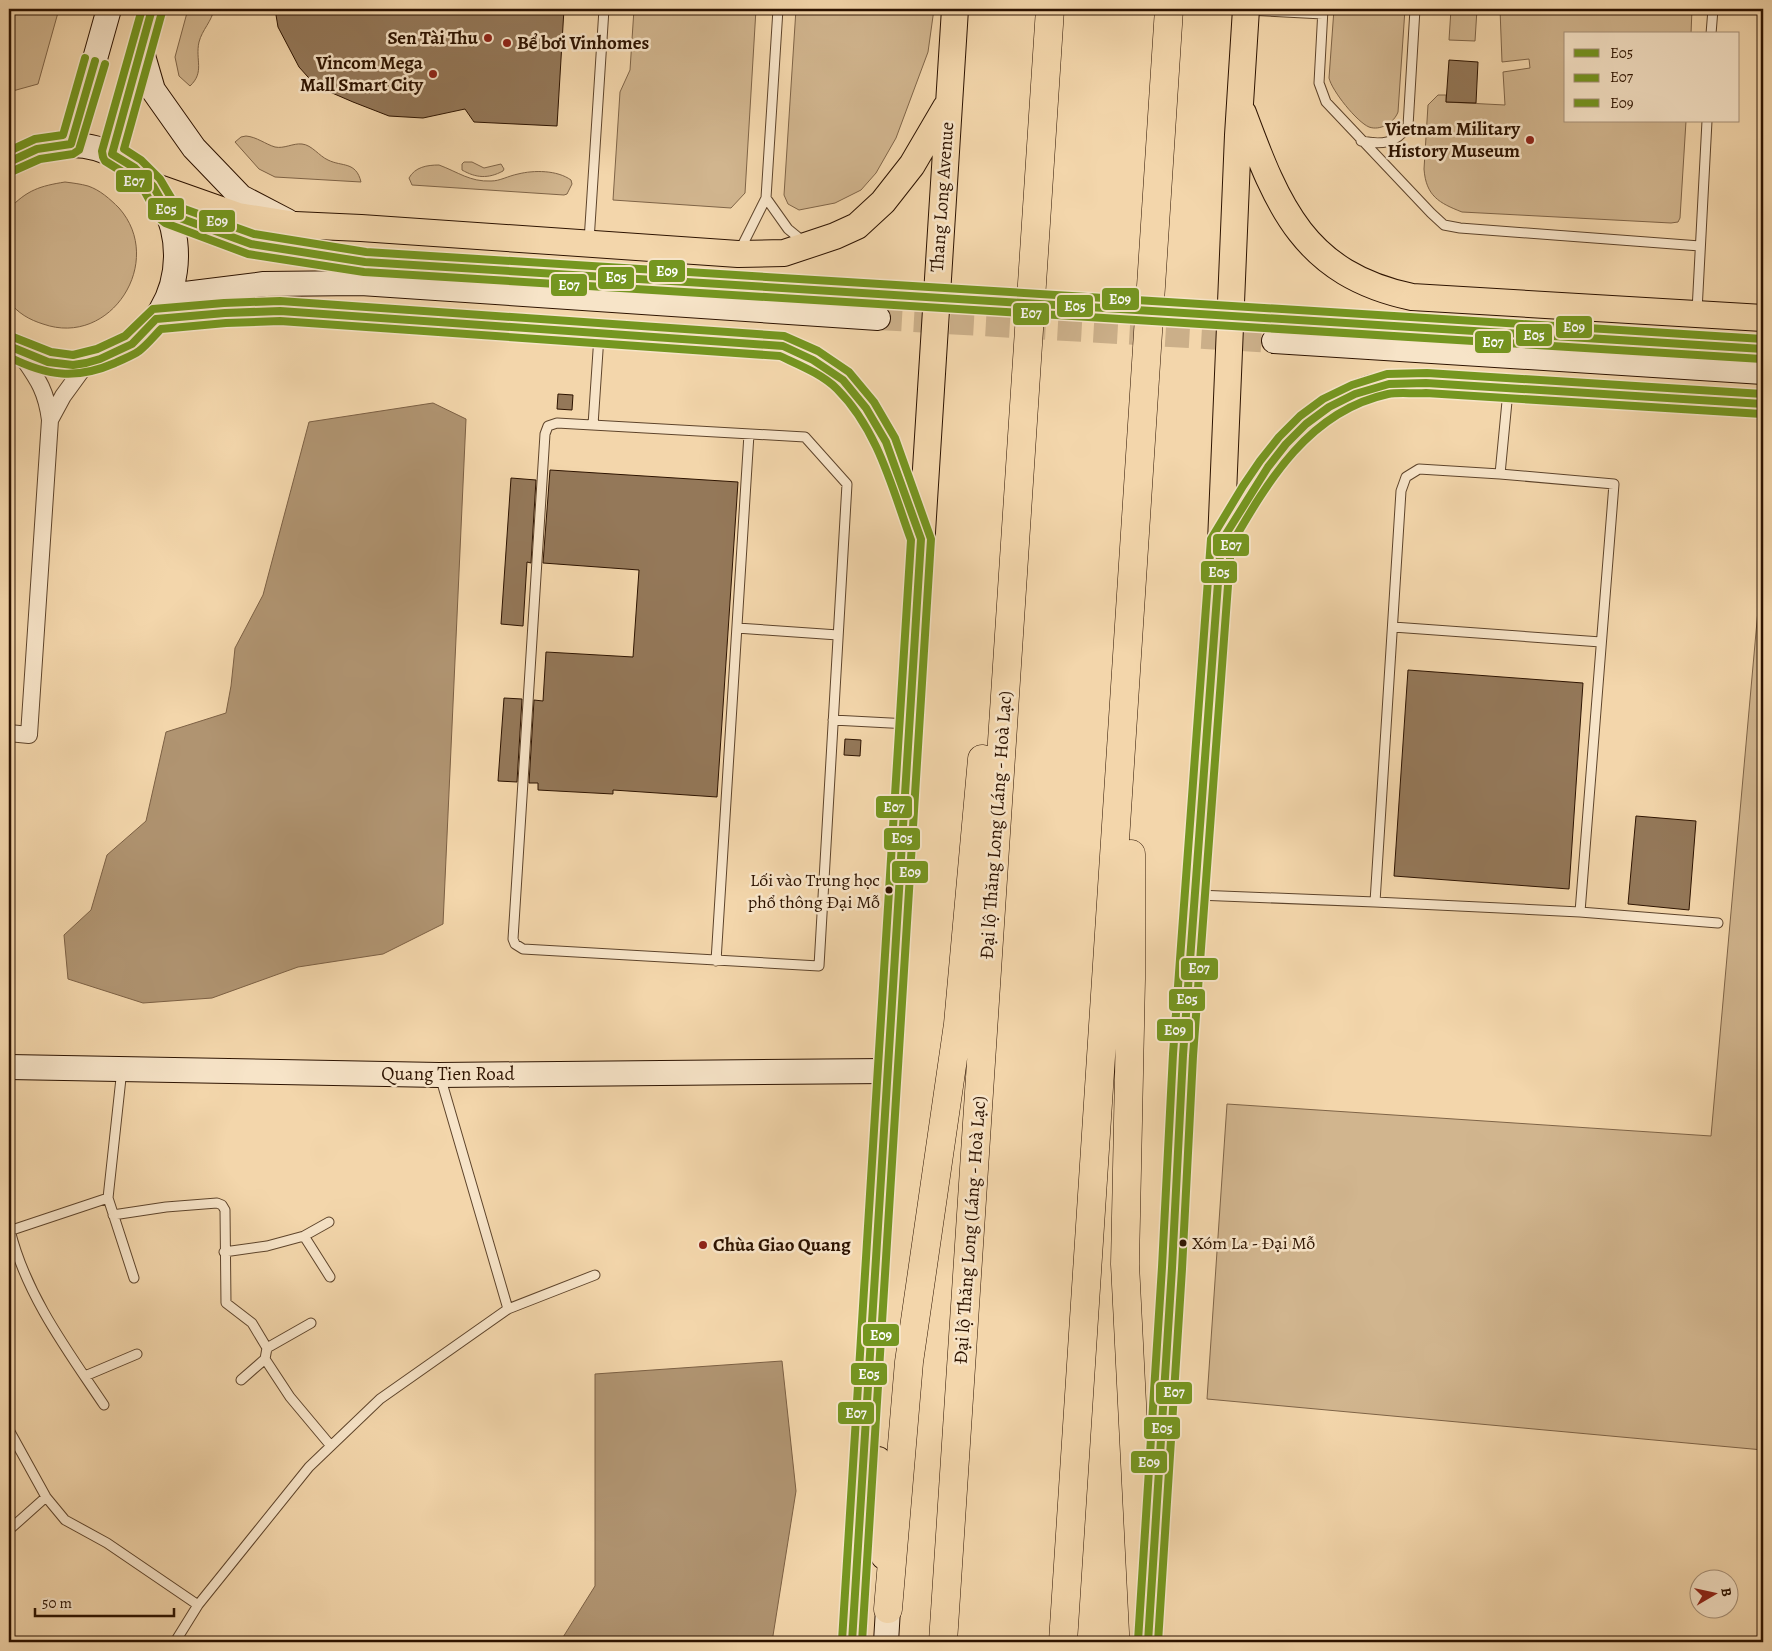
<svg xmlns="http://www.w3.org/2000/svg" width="1772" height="1651" font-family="Alegreya,serif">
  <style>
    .green { fill: #d1b58e; stroke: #7f6447 }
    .water { fill: #b09471; stroke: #7c6044 }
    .building { fill: #947859; stroke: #2d1300 }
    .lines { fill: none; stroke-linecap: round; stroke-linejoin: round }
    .secondary-tunnel { stroke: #cbaf89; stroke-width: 24; stroke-dasharray: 24 12; stroke-linecap: butt }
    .lane-casing { stroke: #5e442b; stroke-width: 11 }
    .street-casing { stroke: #5e442b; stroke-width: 18 }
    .secondary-casing { stroke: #2d1300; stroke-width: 26 }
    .primary-casing { stroke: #2d1300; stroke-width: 28 }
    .highway-casing { stroke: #2d1300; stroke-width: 29 }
    .lane { stroke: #f7e4c8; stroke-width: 9 }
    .street { stroke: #f7e4c8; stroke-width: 16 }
    .secondary { stroke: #f7e4c8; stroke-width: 24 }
    .primary { stroke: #f3d6ab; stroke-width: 26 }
    .highway { stroke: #f3d6ab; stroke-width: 28 }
    .bus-1-casing { stroke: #f7e4c8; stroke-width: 11 }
    .bus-2-casing { stroke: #f7e4c8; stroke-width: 11 }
    .bus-3-casing { stroke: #f7e4c8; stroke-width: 11 }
    .bus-1 { stroke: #759620; stroke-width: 8 }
    .bus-2 { stroke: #759620; stroke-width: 8 }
    .bus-3 { stroke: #759620; stroke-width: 8 }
    .poi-dot { fill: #8f2418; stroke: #f7e4c8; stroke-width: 2 }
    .bus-dot { fill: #2d1300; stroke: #f7e4c8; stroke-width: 2 }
    .labels { text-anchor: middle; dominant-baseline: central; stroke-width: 5; stroke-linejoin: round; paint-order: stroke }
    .bus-label { font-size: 18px; fill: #2d1300; stroke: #f7e4c8; text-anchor: end }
    .poi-label { font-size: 19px; font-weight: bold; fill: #2d1300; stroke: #f7e4c8; text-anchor: end }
    .street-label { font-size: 19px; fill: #2d1300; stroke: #f7e4c8 }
    .line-badge { stroke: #f7e4c8; stroke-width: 2 }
    .badge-label { font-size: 14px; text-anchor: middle; font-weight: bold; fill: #fff }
  </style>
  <rect width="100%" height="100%" fill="#f3d6ab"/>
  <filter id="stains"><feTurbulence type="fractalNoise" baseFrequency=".004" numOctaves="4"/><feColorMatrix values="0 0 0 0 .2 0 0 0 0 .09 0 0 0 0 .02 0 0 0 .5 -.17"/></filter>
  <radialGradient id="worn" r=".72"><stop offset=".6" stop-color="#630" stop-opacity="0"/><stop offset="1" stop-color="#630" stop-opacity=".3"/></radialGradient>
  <!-- green -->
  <path class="green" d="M9,9H59L38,84L9,92Z
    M188,9H214C212,21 202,30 199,42C195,60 205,72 190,86L179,76L175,57Z
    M634,9H756L745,193L731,208L613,200L620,92L630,70Z
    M796,9H934L928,52L896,138L876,173L861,190L835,203L799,210L788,204L784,195Z
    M1334,9H1405L1398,112C1394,123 1380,131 1369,127C1357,122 1332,91 1329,78Z
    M1451,9H1477L1475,41L1449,40Z
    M1500,9H1692L1691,34H1566V121H1686L1680,218L1678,222L1671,223L1462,212C1439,203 1426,196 1424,169L1428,105L1438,95H1446V102L1505,105L1503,72L1530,68L1529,59L1502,62Z
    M246,136C257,137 265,144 275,147C284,149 293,143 302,144C312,145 319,156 328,160C342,167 356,161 361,182L275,177L259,169L235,142L241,137Z
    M464,162H472L484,168L501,164L504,169L503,171C488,179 476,178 462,170V164Z
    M439,165C458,172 470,182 491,181C500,181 508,176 518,174C534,170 557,170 571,180L572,184L567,194L564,195L412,185L409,178C415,167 427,165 439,165Z
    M65,182C73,183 81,184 88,186C100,190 110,199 119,208C166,261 111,348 43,324C30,320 17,313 9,301V209C27,190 40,186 65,182Z
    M1763,554V1450L1207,1399L1227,1104L1711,1136Z"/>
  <!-- water -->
  <path class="water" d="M433,403L466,419L443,924L383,954L298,967L212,998L143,1003L68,979L64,935L91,910L107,855L146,821L166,732L226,713L231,686L235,648L263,595L309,422Z
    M782,1361L796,1491L772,1642H560L595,1586V1374Z"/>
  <!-- building -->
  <path class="building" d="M275,9H564L557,126L474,122L465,109L423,118L389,116L353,102L316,86L299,67L278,27Z
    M1449,60L1478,62L1476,103L1446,102Z
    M558,394L573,395L572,410L557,409Z
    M550,470L738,482L717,797L613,790V794L538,790V783H529L534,700L543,701L546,652L633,657L639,570L543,563Z
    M511,478L536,480L531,563L527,562L523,626L501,624Z
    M1408,670L1583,683L1569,889L1394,876Z
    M504,698L522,699L517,782L498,781Z
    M845,739L861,740L860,756L844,755Z
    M1636,816L1696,821L1689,910L1628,904Z"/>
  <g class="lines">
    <!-- secondary-tunnel -->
    <path class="secondary-tunnel" d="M880,293L1276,319
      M878,318L1274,341"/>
    <defs>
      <path id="lane" d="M1323,9L1319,83L1326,102L1431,213L1444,225L1460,228L1700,246
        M1248,10L1323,14
        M1711,34L1713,9
        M1361,141C1381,145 1396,144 1408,126L1415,9
        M766,198L788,229L805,243
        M589,241L604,9
        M740,250L766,198L778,9
        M1697,311L1707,121
        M557,423L805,437L847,484L819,966L523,949L515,944L513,939L545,434L548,426Z
        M593,425L599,336
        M1393,627L1601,642
        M737,628L838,635
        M833,720L909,724
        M1197,895L1375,902L1401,491L1406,477L1419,469L1500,474L1508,391
        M1375,902L1580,912L1614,484L1500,474
        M1580,912L1718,923
        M716,961L749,434
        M122,1069L108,1198L134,1278
        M440,1076L508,1309
        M113,1215L166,1207L217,1203L222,1205L225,1210L226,1303L252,1323L267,1348L265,1359L290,1397L331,1446
        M10,1230C26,1295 67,1350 104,1405
        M9,1231L108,1198
        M304,1236L329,1222
        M224,1252L267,1246L304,1236L330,1277
        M267,1348L311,1323
        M85,1376L137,1354
        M241,1380L265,1359
        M9,1430L46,1497L65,1520L107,1543L198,1605
        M9,1530L46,1497
        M175,1642L198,1605L309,1467L380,1399L508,1309L595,1275"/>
      <path id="street" d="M50,420L63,396L87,363
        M9,733L29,735L50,420C46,388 36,377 19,352"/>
      <path id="secondary" d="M141,49L153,90L194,148L241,197L287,221
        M71,144L109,9
        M112,154L152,9
        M9,162C18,158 27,152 36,149C43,147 52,147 59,146C81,143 102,148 121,159C195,204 195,311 117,351C75,373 49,367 9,346
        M169,214L251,244L365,262L880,293
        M169,296L264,284L361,283L878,318
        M1276,319L1763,349
        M1274,341L1763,372
        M9,1067L439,1075L887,1071
        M886,1642L888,1609"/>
      <path id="primary" d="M1243,113C1278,207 1304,274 1412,297L1763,318
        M153,186L238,216L295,225L361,228L738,254L784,253L835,236L857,226L883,202L912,165L946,107
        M156,319L225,313L280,311L783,346L813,360L843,380L866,408L886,442L917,528
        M1223,539C1262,471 1301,403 1384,385C1397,382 1412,384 1426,383L1763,404
        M878,1460L884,1556
        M1151,1588L1172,1268L1183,1055L1221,542L1238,135L1246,9
        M852,1642L955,9"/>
      <path id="highway" d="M1131,854V979L1125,1264L1144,1642
        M888,1609L909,1362L958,1024L982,759
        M943,1642L1050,9
        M1063,1642L1169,9"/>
    </defs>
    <!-- lane casing -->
    <use href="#lane" class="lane-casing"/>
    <!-- street casing -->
    <use href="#street" class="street-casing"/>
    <!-- secondary casing -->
    <use href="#secondary" class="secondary-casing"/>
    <!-- primary casing -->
    <use href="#primary" class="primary-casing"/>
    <!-- highway casing -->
    <use href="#highway" class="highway-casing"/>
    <!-- lane -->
    <use href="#lane" class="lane"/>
    <!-- street -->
    <use href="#street" class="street"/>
    <!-- secondary -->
    <use href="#secondary" class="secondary"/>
    <!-- primary -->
    <use href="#primary" class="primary"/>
    <!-- highway -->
    <use href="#highway" class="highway"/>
    <defs>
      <path id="bus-1" d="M152,9L112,154L135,168L153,186L169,214L251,244L365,262L1763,349
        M9,162L37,149L71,144L95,61
        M9,346L48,362L73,365L86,363L100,359L132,344L156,319L225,313L280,311L783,346L813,360L843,380L866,408L886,442L921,539L852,1642
        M1148,1642L1172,1268L1183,1055L1221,542L1268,467L1286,444L1306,424L1329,407L1355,394L1389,384L1426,383L1763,404"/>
      <path id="bus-2" d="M142,9L102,151L103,157L105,161L129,176L145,192L160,219L165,223L248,254L364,272L1762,359
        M13,171L40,159L73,154L79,150L105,64
        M9,357C47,376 76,380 115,363C123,359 132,356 139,351C147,345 154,336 161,329L226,323L280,321L780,356C799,365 822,374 837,389C878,430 892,488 911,540L842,1641
        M1158,1642L1182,1269L1193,1056L1231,545C1268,481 1309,411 1388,394C1400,392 1413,394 1426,393L1762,414"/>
      <path id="bus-3" d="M162,12L124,149L141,160L160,179L176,206L254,234L366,252L1763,339
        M9,151L35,139L63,135L85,58
        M13,337L51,352L73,355L97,349L125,336L153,309L224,303L280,301L784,336L818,351L849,372L874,402L895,438L931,539L862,1642
        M1138,1641L1162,1267L1173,1054L1211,539L1243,486L1260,461L1279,437L1300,416L1323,399L1352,385L1387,374L1427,373L1763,394"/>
    </defs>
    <!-- bus-1 casing -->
    <use href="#bus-1" class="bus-1-casing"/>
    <!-- bus-2 casing -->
    <use href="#bus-2" class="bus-2-casing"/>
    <!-- bus-3 casing -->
    <use href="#bus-3" class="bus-3-casing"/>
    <!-- bus-1 -->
    <use href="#bus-1" class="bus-1"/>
    <!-- bus-2 -->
    <use href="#bus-2" class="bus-2"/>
    <!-- bus-3 -->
    <use href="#bus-3" class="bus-3"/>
  </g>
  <!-- markers -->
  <g class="poi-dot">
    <circle cx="488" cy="38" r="5"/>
    <circle cx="507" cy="43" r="5"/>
    <circle cx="433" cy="74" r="5"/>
    <circle cx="1530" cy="140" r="5"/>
    <circle cx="703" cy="1245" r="5"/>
  </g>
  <g class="bus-dot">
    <circle cx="889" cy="890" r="4.5"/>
    <circle cx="1183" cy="1243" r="4.5"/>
  </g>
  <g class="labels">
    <!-- bus labels -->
    <g class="bus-label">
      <text x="880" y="880">Lối vào Trung học<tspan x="880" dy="22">phổ thông Đại Mỗ</tspan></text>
      <text x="1192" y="1243" text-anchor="start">Xóm La - Đại Mỗ</text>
    </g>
    <!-- poi labels -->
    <g class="poi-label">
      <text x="478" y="38">Sen Tài Thu</text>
      <text x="517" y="43" text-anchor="start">Bể bơi Vinhomes</text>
      <text x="423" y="63">Vincom Mega<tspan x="423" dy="22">Mall Smart City</tspan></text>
      <text x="1520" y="129">Vietnam Military<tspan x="1520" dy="22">History Museum</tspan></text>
      <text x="713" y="1245" text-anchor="start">Chùa Giao Quang</text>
    </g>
    <!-- street labels -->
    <g class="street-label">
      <text transform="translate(942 197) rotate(-86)">Thang Long Avenue</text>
      <text transform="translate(996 825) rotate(-86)">Đại lộ Thăng Long (Láng - Hoà Lạc)</text>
      <text x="448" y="1074">Quang Tien Road</text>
      <text transform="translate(970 1230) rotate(-86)">Đại lộ Thăng Long (Láng - Hoà Lạc)</text>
    </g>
  </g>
  <g class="line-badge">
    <rect x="115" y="169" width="38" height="24" rx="5" fill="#759620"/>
    <rect x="147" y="197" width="38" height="24" rx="5" fill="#759620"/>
    <rect x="198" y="209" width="38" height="24" rx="5" fill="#759620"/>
    <rect x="648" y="259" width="38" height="24" rx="5" fill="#759620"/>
    <rect x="597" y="266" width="38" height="24" rx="5" fill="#759620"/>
    <rect x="550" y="273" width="38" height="24" rx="5" fill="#759620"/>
    <rect x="1101" y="287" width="39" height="24" rx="5" fill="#759620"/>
    <rect x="1056" y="294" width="38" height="24" rx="5" fill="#759620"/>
    <rect x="1012" y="302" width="38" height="24" rx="5" fill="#759620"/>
    <rect x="1555" y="315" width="38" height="24" rx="5" fill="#759620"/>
    <rect x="1515" y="323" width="38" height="24" rx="5" fill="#759620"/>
    <rect x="1474" y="330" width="38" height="24" rx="5" fill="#759620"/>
    <rect x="1212" y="533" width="38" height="24" rx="5" fill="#759620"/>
    <rect x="1200" y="560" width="38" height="24" rx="5" fill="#759620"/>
    <rect x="875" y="795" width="38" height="24" rx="5" fill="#759620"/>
    <rect x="883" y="827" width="38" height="24" rx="5" fill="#759620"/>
    <rect x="891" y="860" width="38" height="24" rx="5" fill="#759620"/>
    <rect x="1180" y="957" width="39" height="24" rx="5" fill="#759620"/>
    <rect x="1168" y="988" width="38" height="24" rx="5" fill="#759620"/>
    <rect x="1156" y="1018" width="38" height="24" rx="5" fill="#759620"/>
    <rect x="862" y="1323" width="38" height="24" rx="5" fill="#759620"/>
    <rect x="850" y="1362" width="38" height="24" rx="5" fill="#759620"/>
    <rect x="1155" y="1381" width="38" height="24" rx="5" fill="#759620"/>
    <rect x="837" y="1401" width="38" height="24" rx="5" fill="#759620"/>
    <rect x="1143" y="1416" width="38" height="24" rx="5" fill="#759620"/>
    <rect x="1130" y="1450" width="38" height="24" rx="5" fill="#759620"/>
  </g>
  <g class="badge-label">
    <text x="134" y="186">E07</text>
    <text x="166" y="214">E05</text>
    <text x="217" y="226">E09</text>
    <text x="667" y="276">E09</text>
    <text x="616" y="282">E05</text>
    <text x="569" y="290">E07</text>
    <text x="1120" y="304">E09</text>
    <text x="1075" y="311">E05</text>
    <text x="1031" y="318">E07</text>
    <text x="1574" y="332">E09</text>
    <text x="1534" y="340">E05</text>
    <text x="1493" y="347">E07</text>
    <text x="1231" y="550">E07</text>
    <text x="1219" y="577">E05</text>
    <text x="894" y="812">E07</text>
    <text x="902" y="843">E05</text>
    <text x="910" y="877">E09</text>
    <text x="1199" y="973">E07</text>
    <text x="1187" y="1004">E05</text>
    <text x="1175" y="1035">E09</text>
    <text x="881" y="1340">E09</text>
    <text x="869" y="1379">E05</text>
    <text x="1174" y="1397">E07</text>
    <text x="856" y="1418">E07</text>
    <text x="1162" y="1433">E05</text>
    <text x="1149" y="1467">E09</text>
  </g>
  <!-- margin -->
  <rect width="1772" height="1651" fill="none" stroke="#f3d6ab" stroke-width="30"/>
  <rect x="10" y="10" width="1752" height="1631" fill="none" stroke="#2d1300" stroke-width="2.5"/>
  <rect x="15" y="15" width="1742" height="1621" fill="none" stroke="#2d1300"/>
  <!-- legend -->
  <rect x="1564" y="32" width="175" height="90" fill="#f7e4c8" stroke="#a69078"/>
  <rect x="1574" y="49" width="25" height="8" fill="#759620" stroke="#a69078"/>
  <text x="1610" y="58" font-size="15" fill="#2d1300">E05</text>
  <rect x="1574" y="74" width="25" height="8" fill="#759620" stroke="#a69078"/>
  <text x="1610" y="82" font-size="15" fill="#2d1300">E07</text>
  <rect x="1574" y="99" width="25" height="8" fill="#759620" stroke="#a69078"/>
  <text x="1610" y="108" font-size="15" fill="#2d1300">E09</text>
  <!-- north arrow -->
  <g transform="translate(1714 1594) rotate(81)"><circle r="24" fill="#f7e4c8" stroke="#a69078"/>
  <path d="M0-4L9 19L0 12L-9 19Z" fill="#8f2418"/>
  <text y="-8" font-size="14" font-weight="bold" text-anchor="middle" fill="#2d1300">B</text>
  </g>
  <!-- scale -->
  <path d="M35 1608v8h139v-8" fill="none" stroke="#2d1300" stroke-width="2.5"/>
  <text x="42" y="1608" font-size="15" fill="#2d1300" stroke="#f7e4c8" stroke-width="4" paint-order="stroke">50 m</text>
  <rect width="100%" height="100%" filter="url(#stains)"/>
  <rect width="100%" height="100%" fill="url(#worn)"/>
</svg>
